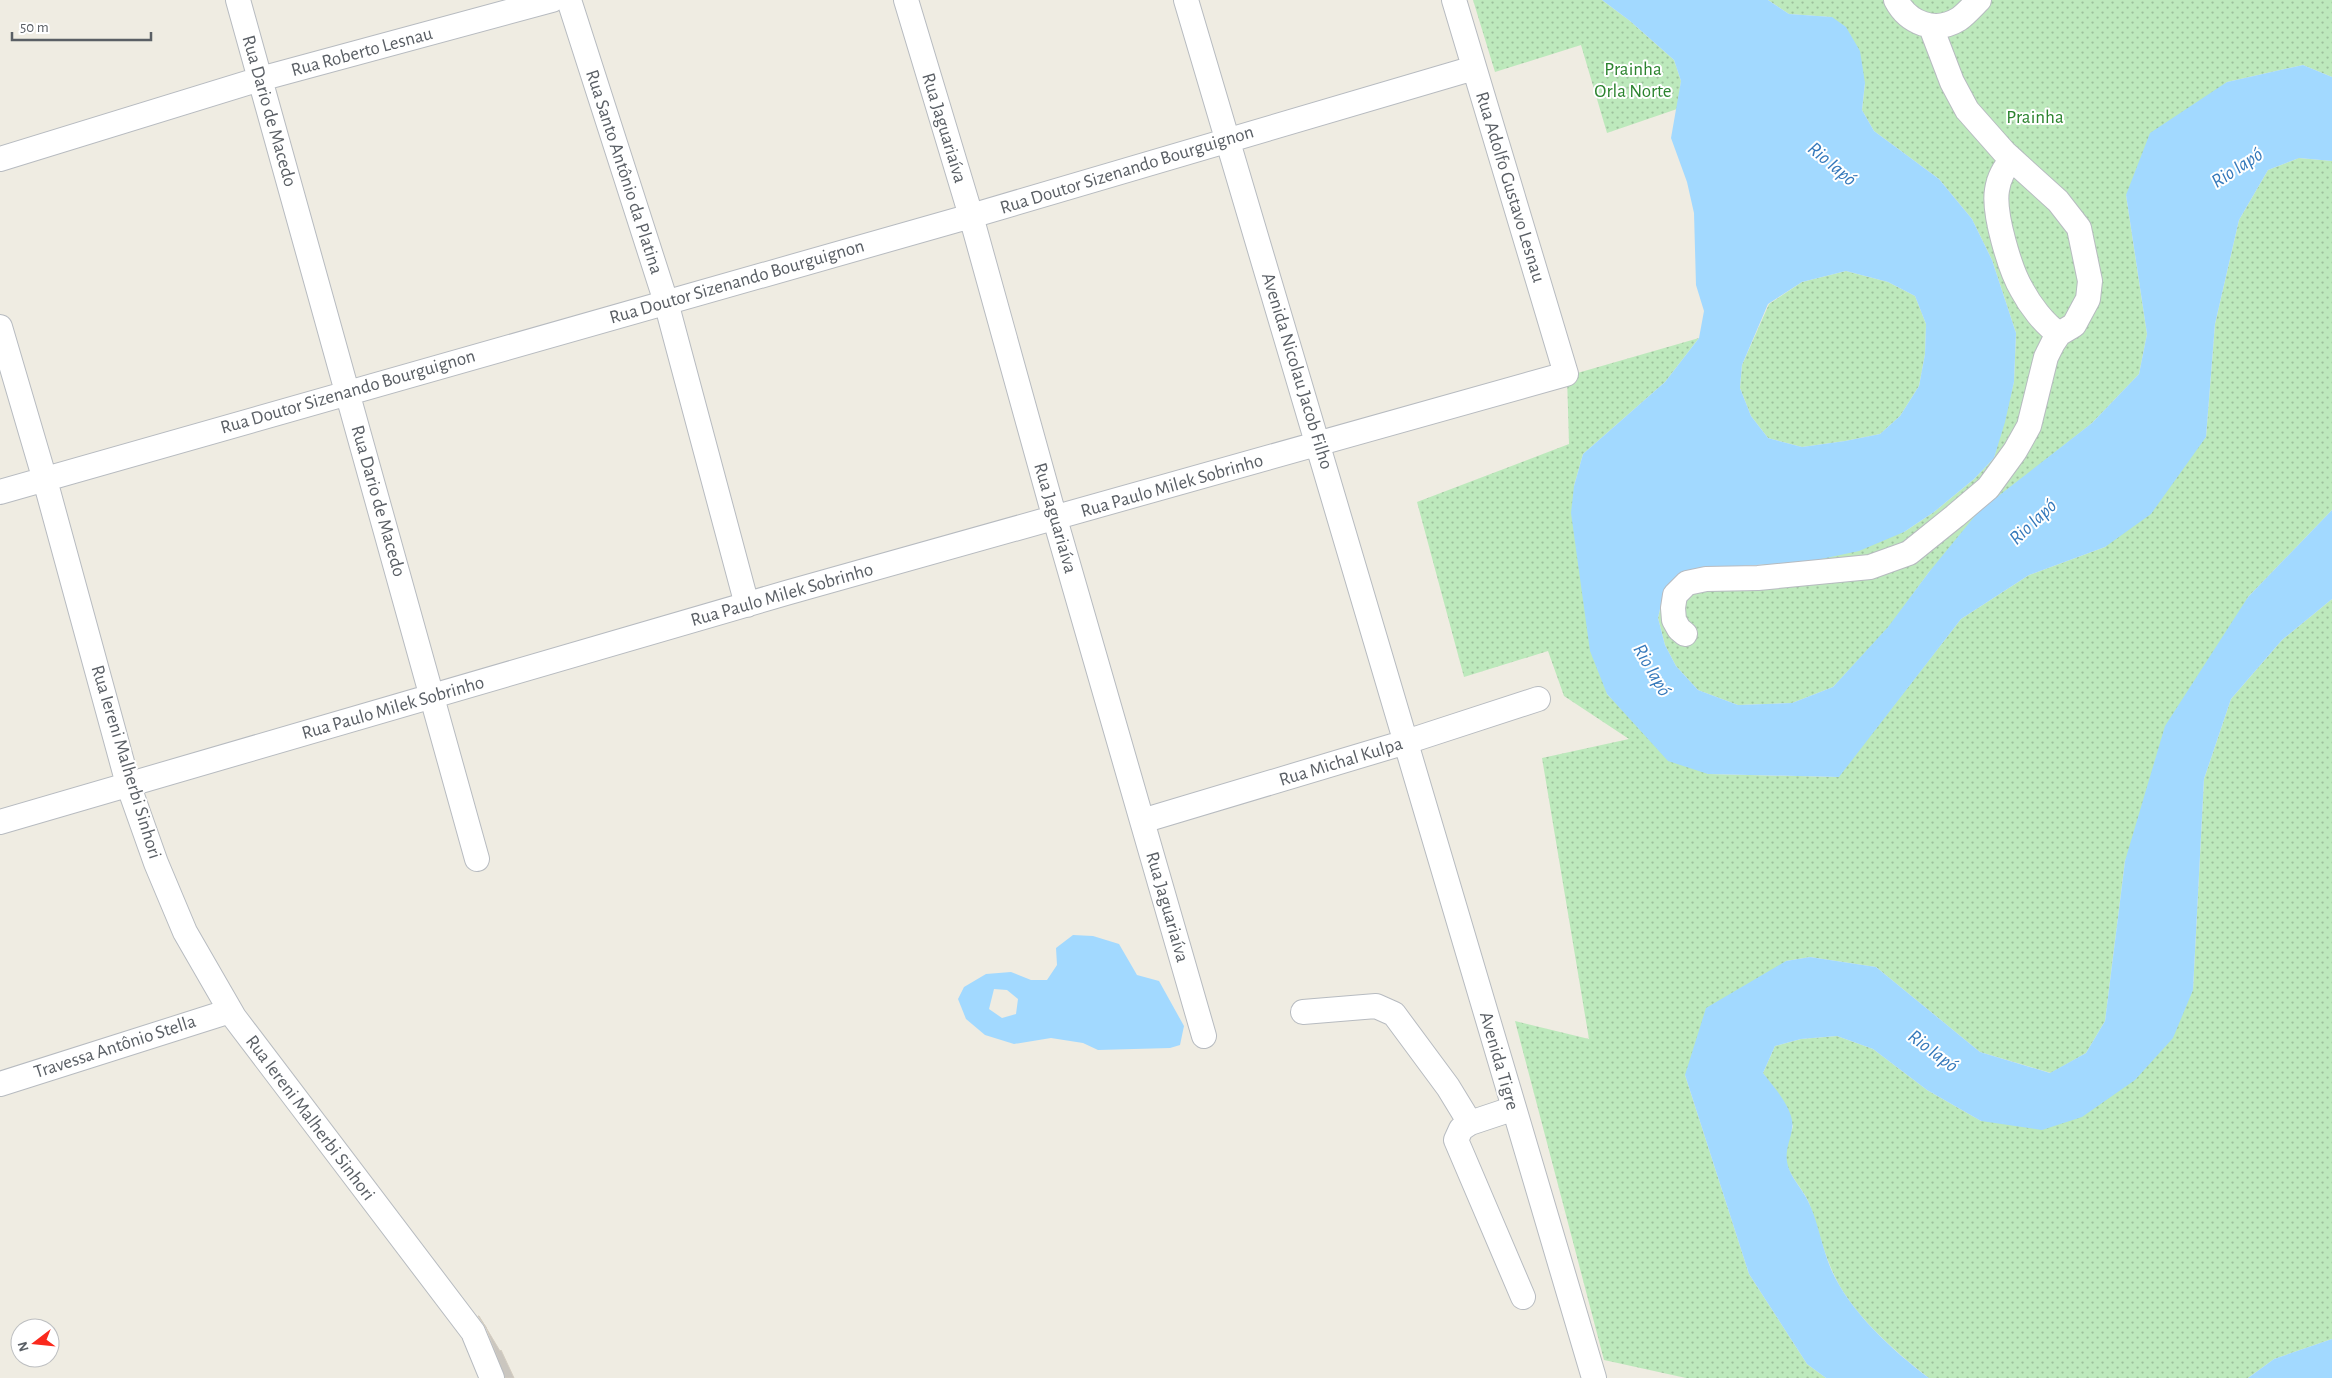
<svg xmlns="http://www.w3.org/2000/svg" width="2332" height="1378" font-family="'Alegreya Sans',sans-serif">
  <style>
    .green { fill: url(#green-dots) }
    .water { fill: #a2d9ff; fill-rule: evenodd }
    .building { fill: #cac6bf; stroke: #d4cdc0 }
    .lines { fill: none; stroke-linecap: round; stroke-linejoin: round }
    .minor-casing { stroke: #b7bbc0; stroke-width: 26 }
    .minor { stroke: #fff; stroke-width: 24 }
    .labels { text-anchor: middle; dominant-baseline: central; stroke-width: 4; stroke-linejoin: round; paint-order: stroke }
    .street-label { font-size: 19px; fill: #5a5f65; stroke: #fff }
    .park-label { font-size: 19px; fill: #2b832e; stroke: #fff }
    .water-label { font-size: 20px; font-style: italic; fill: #3579bb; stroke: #fff }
  </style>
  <defs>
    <pattern id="green-dots" width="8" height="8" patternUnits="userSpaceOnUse" patternTransform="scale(1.25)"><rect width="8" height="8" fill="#bde9bc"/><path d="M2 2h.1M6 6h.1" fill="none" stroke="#9dc09c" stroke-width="1.8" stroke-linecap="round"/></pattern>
  </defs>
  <rect width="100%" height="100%" fill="#efece2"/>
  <!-- green -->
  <path class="green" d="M1473,0H1602L1630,21L1674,60L1681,81L1677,109L1607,133L1581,45L1495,72Z
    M1768,0H1892L1894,4L1967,25L1991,0H2332V77L2303,65L2227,82L2126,195L2147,334L2139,374L2092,423L2038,466L1929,572L1889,627L1833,687L1792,703L1738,705L1698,690L1676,666L1665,645L1658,618L1662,600L1674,585L1904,532L1934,512L1974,479L1994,458L2014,382L2016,333L1992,260L1972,219L1939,179L1874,131L1862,110L1865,83L1832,17L1789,14Z
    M1903,0H1965L1957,8L1932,19Z
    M2299,158L2332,161V510L2248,597L2125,861L2105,1021L2086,1053L2051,1073L1980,1052L1876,967L1810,957L1786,961L1685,1075L1749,1274L1807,1364L1826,1378H1686L1604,1360L1515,1021L1589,1039L1542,758L1629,739L1564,696L1548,651L1464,677L1417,502L1569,444L1567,376L1699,338L1665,382L1583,454L1574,486L1607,694L1636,724L1708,774L1838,777L1961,619L2029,575L2105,547L2206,437L2215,324L2239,220L2268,170Z
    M1846,271L1888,282L1915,296L1926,324L1925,354L1919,386L1900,416L1880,434L1845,441L1802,447L1768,438L1751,416L1740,388L1742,365L1769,304L1802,282Z
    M2332,599V1339L2274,1359L2248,1378H1929C1893,1350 1848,1311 1831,1268C1822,1247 1817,1224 1809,1203C1802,1186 1784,1172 1785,1152C1786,1144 1791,1134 1793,1126L1763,1073L1775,1046L1801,1039L1837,1036L1873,1049L1927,1090L1981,1121L2193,990L2204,779L2231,699L2282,640Z"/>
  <!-- water -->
  <path class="water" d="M1602,0H1768L1789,14L1832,17L1846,27L1860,51L1865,83L1862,110L1874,131L1939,179L1972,219L1992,260L2016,333L2014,382L2005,422L1994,458L1974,479L1934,512L1904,532L1859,551L1807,562L1740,566L1662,600L1658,618L1665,645L1676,666L1698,690L1738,705L1792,703L1833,687L1888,627L1929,572L1979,511L2092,423L2139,374L2147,334L2126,195L2150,133L2227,82L2303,65L2332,77V161L2299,158L2268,170L2239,220L2215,324L2206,437L2151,514L2105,547L2029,575L1961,619L1839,777L1708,774L1668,761L1607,694L1590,651L1571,513L1574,486L1583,454L1665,382L1699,338L1704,311L1696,285L1694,213L1687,182L1671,138L1681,81L1674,60L1630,21ZM1846,271L1888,282L1915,296L1926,324L1925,354L1919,386L1900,416L1880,434L1845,441L1802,447L1768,438L1751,416L1740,388L1742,365L1768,304L1802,282Z
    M2332,510V599L2282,640L2231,699L2204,779L2193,990L2173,1038L2135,1080L2082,1117L2042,1130L1981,1121L1927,1090L1873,1049L1837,1036L1801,1039L1775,1046L1763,1073C1773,1086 1796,1111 1792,1129C1790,1143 1783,1153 1789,1169C1793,1180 1803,1190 1808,1201C1818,1221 1822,1248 1831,1269C1850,1312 1892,1350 1929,1378H1826L1807,1364L1749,1274L1685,1075L1706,1008L1786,961L1810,957L1876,967L1980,1052L2050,1073L2086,1053L2105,1021L2125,861L2165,726L2248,597Z
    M1073,935L1093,936L1119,944L1137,975L1159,981L1184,1026L1180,1045L1170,1048L1098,1050L1083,1043L1051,1038L1014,1044L985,1035L966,1019L958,999L964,987L986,974L1011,972L1031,980H1047L1057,965L1056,948ZM994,989L1007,990L1018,999L1016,1014L1002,1018L989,1009Z
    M2332,1339V1378H2248L2274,1359Z"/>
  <!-- building -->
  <path class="building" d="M478,1316H479L500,1351L501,1350L514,1378H505L486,1327Z"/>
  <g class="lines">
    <defs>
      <path id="minor" d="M238,0L477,859
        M569,0L666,302L747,605
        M906,0L971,216L1055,519L1204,1036
        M1186,0C1324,459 1455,920 1594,1378
        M1896,0C1908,23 1935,34 1959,19C1966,14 1973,6 1979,0
        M0,159L260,79L552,0
        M2012,159C2004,169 1999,177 1997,190C1993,213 2010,270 2022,290C2030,305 2044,324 2059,334
        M0,327L45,480L128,784L156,863L185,932L234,1017L473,1332L492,1378
        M0,492L971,216L1474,68
        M1685,634L1679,629L1674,620L1673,608L1675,595L1687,583L1706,579L1758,578L1870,567L1909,553L1955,516L1988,488L2015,451L2029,426L2046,357L2053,343L2059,334L2074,325L2088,299L2090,281L2079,228L2058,201L2005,153L1967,110L1952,82L1931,27
        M1142,821L1406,742L1538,699
        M0,822L786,593L1566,374L1454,0
        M1303,1012L1376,1006L1394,1014L1448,1087L1470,1123
        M0,1084L230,1011
        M1512,1109L1470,1123L1461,1129L1456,1140L1523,1297"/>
    </defs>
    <!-- minor casing -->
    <use href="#minor" class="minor-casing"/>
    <!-- minor -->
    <use href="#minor" class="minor"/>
  </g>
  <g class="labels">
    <!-- street labels -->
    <g class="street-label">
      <text transform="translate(362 52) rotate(-15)">Rua Roberto Lesnau</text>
      <text transform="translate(269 111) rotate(74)">Rua Dario de Macedo</text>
      <text transform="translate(944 128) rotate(73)">Rua Jaguariaíva</text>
      <text transform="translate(1127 170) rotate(-17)">Rua Doutor Sizenando Bourguignon</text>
      <text transform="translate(624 172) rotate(72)">Rua Santo Antônio da Platina</text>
      <text transform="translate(1510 187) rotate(73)">Rua Adolfo Gustavo Lesnau</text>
      <text transform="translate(737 282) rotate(-16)">Rua Doutor Sizenando Bourguignon</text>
      <text transform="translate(1297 371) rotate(73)">Avenida Nicolau Jacob Filho</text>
      <text transform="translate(348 392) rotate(-16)">Rua Doutor Sizenando Bourguignon</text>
      <text transform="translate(1172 486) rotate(-16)">Rua Paulo Milek Sobrinho</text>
      <text transform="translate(378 501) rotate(74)">Rua Dario de Macedo</text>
      <text transform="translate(1055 518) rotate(74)">Rua Jaguariaíva</text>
      <text transform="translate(782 595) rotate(-16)">Rua Paulo Milek Sobrinho</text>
      <text transform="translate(393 708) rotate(-16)">Rua Paulo Milek Sobrinho</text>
      <text transform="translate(126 762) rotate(73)">Rua Iereni Malherbi Sinhori</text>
      <text transform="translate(1341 762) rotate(-17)">Rua Michal Kulpa</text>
      <text transform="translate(1167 907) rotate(74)">Rua Jaguariaíva</text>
      <text transform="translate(115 1047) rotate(-18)">Travessa Antônio Stella</text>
      <text transform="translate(1499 1061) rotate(74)">Avenida Tigre</text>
      <text transform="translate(310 1118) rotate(53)">Rua Iereni Malherbi Sinhori</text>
    </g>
    <!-- park labels -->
    <g class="park-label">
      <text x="1633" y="69">Prainha<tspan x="1633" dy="22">Orla Norte</tspan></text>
      <text x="2035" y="117">Prainha</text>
    </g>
    <!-- water labels -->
    <g class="water-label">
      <text transform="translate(1832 164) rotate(40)">Rio Iapó</text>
      <text transform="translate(2237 168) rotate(-33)">Rio Iapó</text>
      <text transform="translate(2033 522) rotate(-43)">Rio Iapó</text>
      <text transform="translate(1652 670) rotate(60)">Rio Iapó</text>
      <text transform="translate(1933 1051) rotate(37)">Rio Iapó</text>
    </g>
  </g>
  <!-- north arrow -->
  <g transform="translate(35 1343) rotate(254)"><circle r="24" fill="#ffffff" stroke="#bdbfc1"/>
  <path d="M0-4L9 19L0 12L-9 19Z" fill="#fa291d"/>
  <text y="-8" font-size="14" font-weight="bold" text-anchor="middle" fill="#5a5f65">N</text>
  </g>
  <!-- scale -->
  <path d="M12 32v8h139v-8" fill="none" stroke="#5a5f65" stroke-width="2.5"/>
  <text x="20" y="32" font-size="15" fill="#5a5f65" stroke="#ffffff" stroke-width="4" paint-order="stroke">50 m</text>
</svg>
